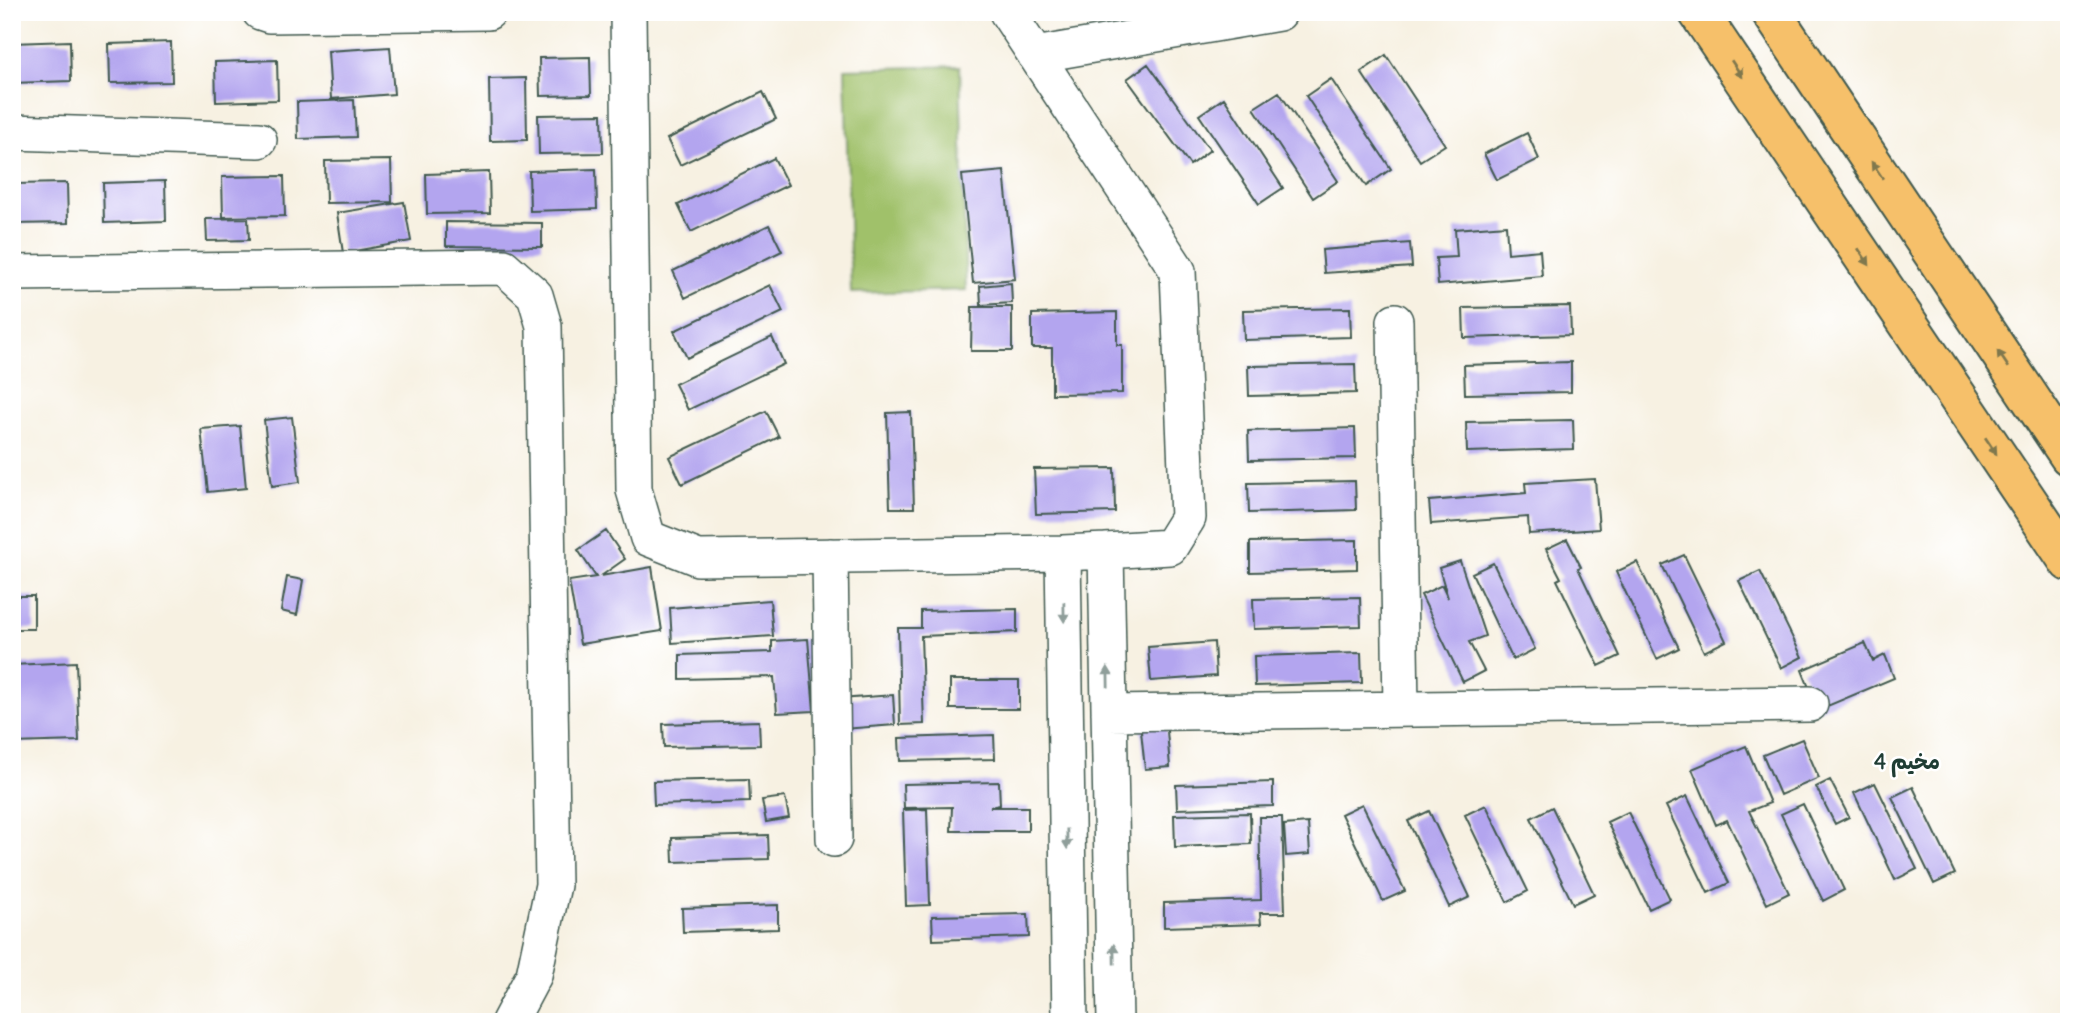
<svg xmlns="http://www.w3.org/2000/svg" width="2081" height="1034" font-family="Delius,'Playpen Sans Arabic',sans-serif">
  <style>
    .green { fill: #a0c16a; stroke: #607f4f; stroke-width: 2 }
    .building { fill: #b3a5ef }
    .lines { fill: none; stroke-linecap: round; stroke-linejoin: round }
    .minor-casing { stroke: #3f584e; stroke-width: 38 }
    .major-casing { stroke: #3f584e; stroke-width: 42 }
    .minor { stroke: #fff; stroke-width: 35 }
    .major { stroke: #f6c06b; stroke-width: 38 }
    .oneway { fill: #80784d }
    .oneway2 { fill: #8f9e9a }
    .labels { text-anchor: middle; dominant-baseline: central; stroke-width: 5; stroke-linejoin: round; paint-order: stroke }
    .neighbourhood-label { font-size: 21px; font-weight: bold; fill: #1f3d34; stroke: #fff }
  </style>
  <rect width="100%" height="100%" fill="#fff"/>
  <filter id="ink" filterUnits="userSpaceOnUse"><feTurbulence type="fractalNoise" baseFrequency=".0143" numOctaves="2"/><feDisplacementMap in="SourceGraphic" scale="14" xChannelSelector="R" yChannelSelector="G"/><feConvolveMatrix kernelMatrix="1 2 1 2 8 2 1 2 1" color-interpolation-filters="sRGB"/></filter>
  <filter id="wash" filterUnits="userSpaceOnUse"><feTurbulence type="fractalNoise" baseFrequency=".00686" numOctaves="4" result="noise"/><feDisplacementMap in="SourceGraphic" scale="28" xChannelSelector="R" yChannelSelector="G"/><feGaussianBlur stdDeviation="1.57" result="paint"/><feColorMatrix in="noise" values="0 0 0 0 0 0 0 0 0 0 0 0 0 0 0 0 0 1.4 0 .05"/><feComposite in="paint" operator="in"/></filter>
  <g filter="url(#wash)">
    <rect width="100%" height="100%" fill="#f7f1e2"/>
    <!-- green -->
    <path class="green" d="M960,66L966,290L851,293L845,69Z"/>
    <g id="blocks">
      <!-- building -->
      <path class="building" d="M70,41L71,81L12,83V43Z
        M171,42L172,82L110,83L109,44Z
        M390,47L394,94L331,99L328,51Z
        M1386,55L1445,145L1420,161L1361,72Z
        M590,57L591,95L540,96L539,58Z
        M277,60L278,100L216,102L215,62Z
        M1148,64L1210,150L1190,165L1127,79Z
        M526,78L527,140L490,141L489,79Z
        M1331,79L1391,169L1366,186L1306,96Z
        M763,92L776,119L680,165L667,139Z
        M1279,92L1338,181L1313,198L1254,108Z
        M1224,98L1283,188L1259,204L1199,115Z
        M354,100L356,137L298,139L297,102Z
        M602,114L603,153L539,154L538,115Z
        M1527,133L1539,159L1497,180L1484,154Z
        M774,158L788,185L691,232L678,205Z
        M391,160L392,202L326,203L325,161Z
        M596,169L597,209L530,211L529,171Z
        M1004,171L1015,279L973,283L962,175Z
        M489,172L490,213L427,214L426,174Z
        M12,176H14L15,184L67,183L68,223L12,224Z
        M284,176L285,216L223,217L222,177Z
        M165,181L166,221L104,223L103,183Z
        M404,202L411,241L343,253L337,213Z
        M248,218L249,240L207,241L206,219Z
        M446,222L542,223V247L446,246Z
        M769,225L782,251L685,298L673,271Z
        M1506,225L1508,253L1540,250L1542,276L1438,285L1436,258L1457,257L1455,229Z
        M1410,243L1412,267L1324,273L1322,250Z
        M1011,283L1012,303L981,305L980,286Z
        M770,285L783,312L687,358L674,331Z
        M1570,306L1571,335L1464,338L1463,308Z
        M972,307H1012V351H971Z
        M1350,308L1351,337L1244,340L1243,310Z
        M1117,312V345H1122V393L1052,394V348H1032V314Z
        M772,337L784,364L688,410L675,384Z
        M1571,362V392L1465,394L1464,365Z
        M1355,364L1356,393L1249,396L1248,366Z
        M766,411L779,437L682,484L669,457Z
        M911,412L914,508H890L887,413Z
        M292,417L300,482L272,486L264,420Z
        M1573,420L1574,449L1467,452L1466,422Z
        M240,426L246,488L208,492L201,429Z
        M1355,428L1356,458L1249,460L1248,431Z
        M1114,468L1115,512L1036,514L1034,469Z
        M1595,479L1599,529L1529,534L1528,517L1431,524L1429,501L1526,493L1525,483Z
        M1355,481L1356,510L1249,513L1248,483Z
        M606,531L625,559L601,576L652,567L662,631L580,644L569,581L596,577L578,550Z
        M1567,539L1581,567L1578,568L1620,656L1599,666L1557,580L1561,578L1546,549Z
        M1357,540V569L1250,572V542Z
        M1684,555L1726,641L1704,652L1662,565Z
        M1460,561L1485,636L1469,642L1484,671L1463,682L1421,595L1442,585L1448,598L1439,568Z
        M1637,562L1679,648L1657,659L1616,572Z
        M1493,563L1535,649L1513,660L1472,573Z
        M1760,571L1802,657L1781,668L1739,581Z
        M287,577L303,580L297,615L281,611Z
        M12,596H34V629H12Z
        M1360,597L1361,626L1254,629L1253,599Z
        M770,600L773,636L672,643L670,608Z
        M1017,609V632L921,636L924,724L900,725L898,628H921V611Z
        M808,639L814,711L777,713L774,677L680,679V655L772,652V641Z
        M1214,642L1216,676L1151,681L1148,647Z
        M1865,643L1873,661L1885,655L1894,678L1818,710L1802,670Z
        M1361,653L1362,683L1255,686L1254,656Z
        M76,662L79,741L12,743V665Z
        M950,680H1019V709H950Z
        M893,695L895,725L843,729L840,699Z
        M1166,719L1170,767L1145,769L1140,721Z
        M759,721L760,745L664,747L663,724Z
        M994,735L995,759L900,761L899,738Z
        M1802,739L1819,778L1780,795L1763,755Z
        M1746,746L1770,803L1749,811L1789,893L1767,904L1727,820L1716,825L1692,769Z
        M749,779L750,802L654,805L653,781Z
        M1830,780L1849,817L1835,824L1816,787Z
        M999,782L1000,805L990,807H1028V831H951L952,807L904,808L903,784Z
        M1273,782V806L1177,809L1176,785Z
        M1875,783L1917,869L1895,880L1854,793Z
        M1913,787L1955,874L1934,884L1892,797Z
        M1687,796L1729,883L1708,893L1666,806Z
        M785,797L789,818L766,822L762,800Z
        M1362,804L1405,891L1383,901L1341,814Z
        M1803,804L1844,890L1823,901L1781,814Z
        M1486,805L1528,891L1507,902L1465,815Z
        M1552,807L1594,894L1573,904L1531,818Z
        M927,809L930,905L906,906L903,810Z
        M1429,811L1470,897L1449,907L1408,821Z
        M1628,812L1670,899L1649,909L1607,822Z
        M1250,813L1251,844L1175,847L1174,815Z
        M1259,817H1282L1285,913H1260L1261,924L1164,927V903L1261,900Z
        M1308,823L1310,854L1286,856L1284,825Z
        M768,835L769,859L673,862L672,838Z
        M778,905V929L683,932L682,908Z
        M1028,914L1029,937L933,940L932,916Z"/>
    </g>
  </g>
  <g filter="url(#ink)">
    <use href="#blocks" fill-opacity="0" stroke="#3f584e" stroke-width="2"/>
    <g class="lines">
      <defs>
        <path id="minor" d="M260,12L269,15L488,12
          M628,12L634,490L648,538L698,558L1063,553
          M1007,12L1178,271L1188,518L1170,547L1106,551
          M1035,55L1279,13
          M12,132L259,140
          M12,273L504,267L535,295L544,326L553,885L534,975L509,1022
          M1395,321L1401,709
          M830,556L834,839
          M1109,713L1810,704
          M1070,1022L1063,553L1106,551L1115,1022"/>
        <path id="major" d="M1698,12L2069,562
          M1771,12L2069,456"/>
      </defs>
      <!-- minor casing -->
      <use href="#minor" class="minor-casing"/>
      <!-- major casing -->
      <use href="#major" class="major-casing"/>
      <!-- minor -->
      <use href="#minor" class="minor"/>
      <!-- major -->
      <use href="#major" class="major"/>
    </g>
    <!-- one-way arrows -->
    <defs><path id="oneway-solid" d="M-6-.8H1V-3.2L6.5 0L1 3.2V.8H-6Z" transform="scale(1.75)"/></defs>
    <g class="oneway">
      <use href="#oneway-solid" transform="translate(1737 69) rotate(56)"/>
      <use href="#oneway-solid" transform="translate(1877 170) rotate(-124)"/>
      <use href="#oneway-solid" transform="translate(1864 257) rotate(56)"/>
      <use href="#oneway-solid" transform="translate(2003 359) rotate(-124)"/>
      <use href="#oneway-solid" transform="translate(1991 446) rotate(56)"/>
    </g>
    <g class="oneway2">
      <use href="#oneway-solid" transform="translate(1064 612) rotate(89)"/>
      <use href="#oneway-solid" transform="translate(1108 677) rotate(-91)"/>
      <use href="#oneway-solid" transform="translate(1067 839) rotate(89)"/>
      <use href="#oneway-solid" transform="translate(1114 954) rotate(-91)"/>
    </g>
  </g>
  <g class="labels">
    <!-- neighbourhood labels -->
    <g class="neighbourhood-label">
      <text x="1907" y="761">مخيم 4</text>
    </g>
  </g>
  <!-- margin -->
  <rect width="2081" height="1034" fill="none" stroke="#fff" stroke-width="42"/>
</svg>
